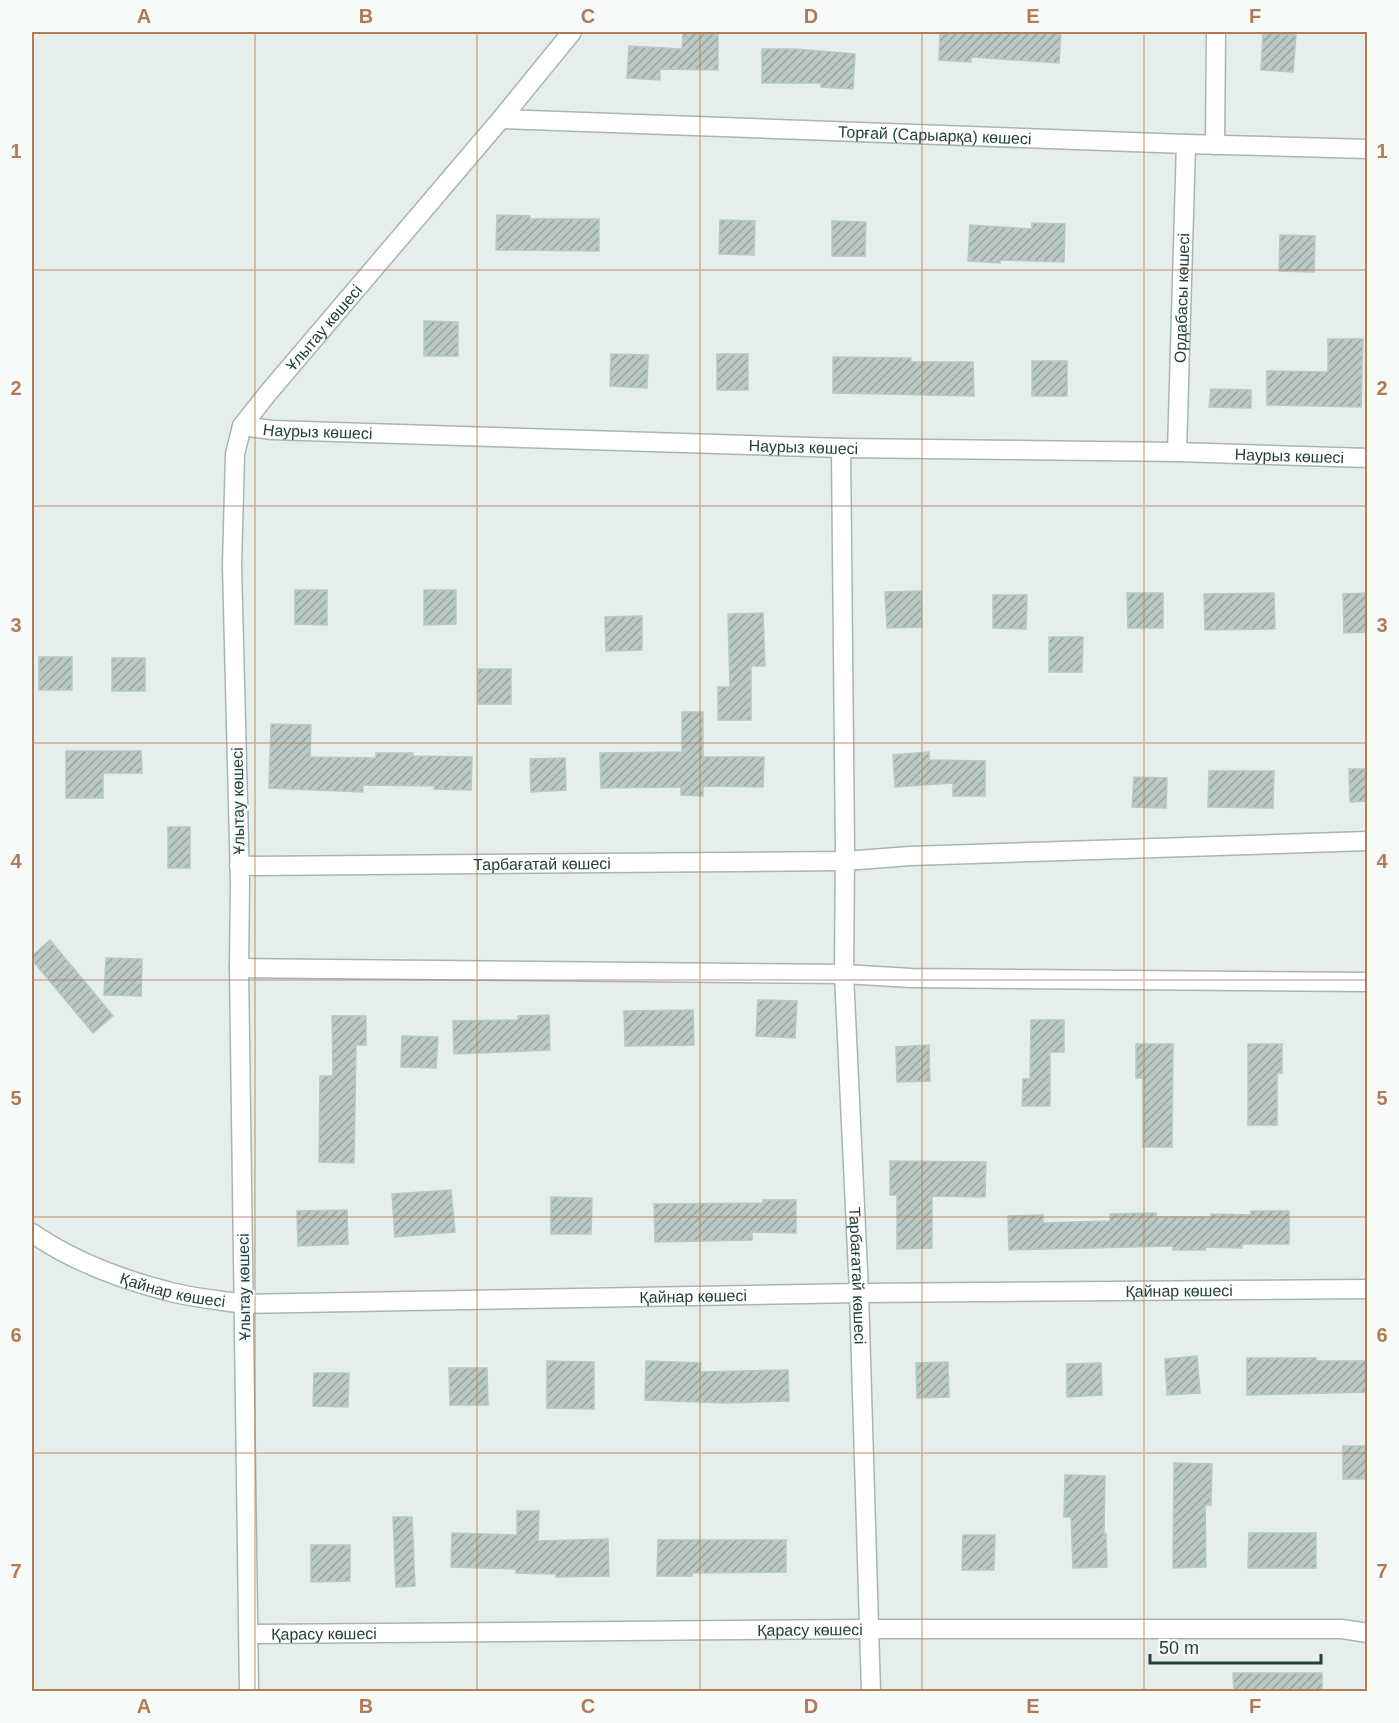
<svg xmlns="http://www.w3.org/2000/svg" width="1399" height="1723" font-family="Arial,sans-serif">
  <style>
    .building { fill: url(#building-hatch); stroke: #b8c8c3; stroke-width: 1.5 }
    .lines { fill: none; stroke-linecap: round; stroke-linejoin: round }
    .minor-casing { stroke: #a7b6b3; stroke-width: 21 }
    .minor { stroke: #fff; stroke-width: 18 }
    .grid { fill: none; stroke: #b37a56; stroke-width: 1.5; stroke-opacity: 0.55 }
    .labels { text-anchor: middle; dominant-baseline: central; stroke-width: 4.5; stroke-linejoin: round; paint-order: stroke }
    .street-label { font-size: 16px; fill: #24403c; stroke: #f6faf9 }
    .neatline { fill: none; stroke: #b37a56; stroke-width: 2 }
    .grid-label { font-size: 20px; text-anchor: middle; font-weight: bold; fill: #b37a56 }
  </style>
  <defs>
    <pattern id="building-hatch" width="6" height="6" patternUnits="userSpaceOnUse" patternTransform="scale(1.5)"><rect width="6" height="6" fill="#bbc9c5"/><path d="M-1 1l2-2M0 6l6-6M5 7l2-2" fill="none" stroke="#98a5a1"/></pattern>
  </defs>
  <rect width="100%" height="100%" fill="#e5eeeb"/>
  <!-- building -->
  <path class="building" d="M940,32H1061L1059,63L971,57V62L939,60Z
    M683,33L718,34V70L660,69V80L627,78L629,46L682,49Z
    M1263,33L1296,35L1293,72L1261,70Z
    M762,49H795L855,54L853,89L821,87V83H762Z
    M497,215L530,216V219H599V251L496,250Z
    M720,220L755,221L754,255L719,254Z
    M832,221L866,222L865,256H832Z
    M1032,223L1065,224L1064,262L1000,260V263L968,261L970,225L1032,229Z
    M1280,235L1315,236L1314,272L1279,271Z
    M424,321L458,322V356H424Z
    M1328,339H1363L1361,407L1267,405V371L1328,372Z
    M611,354L648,355L647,388L610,386Z
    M717,354H748V390H717Z
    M833,357L911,358V362H973L974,396L833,393Z
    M1032,361H1067V396H1032Z
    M1211,389L1251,390V408L1209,407Z
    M295,590H327V625L295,624Z
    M424,590H456V624L424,625Z
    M921,591L922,627L887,628L885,592Z
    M1127,593H1163V628H1128Z
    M1274,593L1275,629L1205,630L1204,594Z
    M1368,593V632L1344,633L1343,594Z
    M993,595H1027L1026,629L993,628Z
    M763,613L765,666H751V720H718V687H730L728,614Z
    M642,616V650L606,651L605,617Z
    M1049,637H1083L1082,672H1049Z
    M39,657H72V690H39Z
    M112,658H145V691H112Z
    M478,669H511V704H478Z
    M682,712H703V757H764L763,787L703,786V796L681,795V787L601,788L600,753L682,752Z
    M271,724L311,725L310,757L376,758V753H413V756L472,757L471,790L434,789L435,786L363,785V792L269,788Z
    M66,751H141L142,773H103V798H66Z
    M929,752V760L985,761V796H953V783L895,787L893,755Z
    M565,758L566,790L531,792L530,759Z
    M1349,769H1368V801L1350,802Z
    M1209,771H1274L1273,808L1208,807Z
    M1134,777L1167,778L1166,808L1132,807Z
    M168,827H190V868H168Z
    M50,940L113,1016L93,1033L32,960V956Z
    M106,958L142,959L141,996L104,995Z
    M758,1000L797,1001L795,1038L756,1036Z
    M693,1010L694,1045L625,1046L624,1011Z
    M549,1015L550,1050L454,1054L453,1021L518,1020V1016Z
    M332,1016H366V1045H356L354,1163L319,1162L320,1076H333Z
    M1031,1020H1064V1052H1050V1106H1022L1023,1079H1030Z
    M402,1036L438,1037L436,1068L401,1067Z
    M1136,1044H1173L1172,1147H1143V1078H1136Z
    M1248,1044H1282V1073H1277V1125H1248Z
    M929,1045L930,1081L897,1082L896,1047Z
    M890,1161L986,1162L985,1197L932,1196V1248L897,1249V1195H890Z
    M451,1190L455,1232L395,1237L392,1194Z
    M551,1197L592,1198L591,1234H551Z
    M763,1200H796V1233L752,1232V1240L655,1242L654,1204L763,1203Z
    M347,1210L348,1244L298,1246L297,1211Z
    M1251,1211H1289V1244H1242V1248L1205,1247V1250H1173V1246L1009,1250L1008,1216L1043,1215V1223L1110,1221V1214L1156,1213V1217H1211V1214L1251,1215Z
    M1197,1356L1200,1393L1167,1395L1165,1359Z
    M1247,1358H1316V1361H1368V1392L1247,1395Z
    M547,1361L594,1362V1409L547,1408Z
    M646,1361L701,1363L700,1372L788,1370L789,1401L727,1403L645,1400Z
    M948,1362L949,1397L917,1398L916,1363Z
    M1101,1363L1102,1395L1067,1397V1364Z
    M449,1368H487L488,1405H450Z
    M314,1373H349L348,1407L313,1406Z
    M1343,1446H1368V1479H1343Z
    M1174,1463L1212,1464L1211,1505H1205L1206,1567L1173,1568Z
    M1065,1475L1105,1476L1104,1534H1106L1107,1567L1073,1568L1071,1517H1064Z
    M517,1511H539L538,1541L608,1539L609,1576L556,1577V1574L516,1573V1569L451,1567L452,1533L517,1535Z
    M393,1517H412L415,1586L396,1587Z
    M1249,1533H1316V1568H1248Z
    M963,1535H995L994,1570H962Z
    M658,1540H786V1572L692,1573V1576H657Z
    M311,1545H350V1581L311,1582Z
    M1233,1673H1322V1692H1234Z"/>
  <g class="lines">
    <defs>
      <g id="minor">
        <path id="s1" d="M501,119L1186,144L1368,149"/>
        <path d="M1215,145L1216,32"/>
        <path id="s2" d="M242,426L272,430L841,448L1177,452L1368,458"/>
        <path id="s3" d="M841,448L845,851L844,974L859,1293L871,1692"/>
        <path id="s4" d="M1177,452L1186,144"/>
        <path id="s5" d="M239,866L845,861L910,856L1368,841"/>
        <path d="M239,968L844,974L911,978L1368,982"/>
        <path id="s6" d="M32,1233C71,1260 120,1279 167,1291C192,1298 219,1300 244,1304L859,1293L1368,1289"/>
        <path id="s7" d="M250,1634L870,1629H1342L1368,1633"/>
        <path id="s8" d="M249,1692L239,968L240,881L232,566L235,454L242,426L268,393L501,119L572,32"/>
      </g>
    </defs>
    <!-- minor casing -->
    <use href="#minor" class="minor-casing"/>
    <!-- minor -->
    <use href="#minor" class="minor"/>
  </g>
  <!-- grid -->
  <path class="grid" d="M255,32V1692M477,32V1692M700,32V1692M922,32V1692M1144,32V1692M32,270H1368M32,506H1368M32,743H1368M32,980H1368M32,1217H1368M32,1453H1368"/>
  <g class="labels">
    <!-- street labels -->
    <g class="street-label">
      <text stroke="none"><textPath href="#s1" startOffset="434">Торғай (Сарыарқа) көшесі</textPath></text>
      <text stroke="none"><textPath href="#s4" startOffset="154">Ордабасы көшесі</textPath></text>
      <text stroke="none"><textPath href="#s8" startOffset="1395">Ұлытау көшесі</textPath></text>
      <text stroke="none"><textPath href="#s2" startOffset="76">Наурыз көшесі</textPath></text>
      <text stroke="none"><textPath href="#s2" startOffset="562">Наурыз көшесі</textPath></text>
      <text stroke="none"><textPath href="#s2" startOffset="1048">Наурыз көшесі</textPath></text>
      <text transform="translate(238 801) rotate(-91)">Ұлытау көшесі</text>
      <text stroke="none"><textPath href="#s5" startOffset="303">Тарбағатай көшесі</textPath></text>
      <text stroke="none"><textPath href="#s3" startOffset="828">Тарбағатай көшесі</textPath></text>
      <text transform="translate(244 1287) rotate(-91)">Ұлытау көшесі</text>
      <text stroke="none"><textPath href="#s6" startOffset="153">Қайнар көшесі</textPath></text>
      <text stroke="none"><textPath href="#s6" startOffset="1161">Қайнар көшесі</textPath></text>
      <text stroke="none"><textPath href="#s6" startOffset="675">Қайнар көшесі</textPath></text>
      <text stroke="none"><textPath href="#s7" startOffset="560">Қарасу көшесі</textPath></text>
      <text stroke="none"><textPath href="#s7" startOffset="74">Қарасу көшесі</textPath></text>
    </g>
  </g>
  <!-- border -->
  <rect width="1399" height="1723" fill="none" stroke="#f6faf9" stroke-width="66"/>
  <!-- scale -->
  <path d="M1150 1654v9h171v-9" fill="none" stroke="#24403c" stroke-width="3"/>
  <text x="1159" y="1654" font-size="18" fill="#24403c" stroke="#f6faf9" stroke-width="4.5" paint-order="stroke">50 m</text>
  <rect x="33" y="33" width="1333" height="1657" class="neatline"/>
  <g class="grid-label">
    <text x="144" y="23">A</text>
    <text x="366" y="23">B</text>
    <text x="588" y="23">C</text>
    <text x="811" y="23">D</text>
    <text x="1033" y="23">E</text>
    <text x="1255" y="23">F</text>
    <text x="16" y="158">1</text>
    <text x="1382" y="158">1</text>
    <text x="16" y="395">2</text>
    <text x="1382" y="395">2</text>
    <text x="16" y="632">3</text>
    <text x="1382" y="632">3</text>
    <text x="16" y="868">4</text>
    <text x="1382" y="868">4</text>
    <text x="16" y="1105">5</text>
    <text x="1382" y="1105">5</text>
    <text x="16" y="1342">6</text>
    <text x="1382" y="1342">6</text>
    <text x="16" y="1578">7</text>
    <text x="1382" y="1578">7</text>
    <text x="144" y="1713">A</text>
    <text x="366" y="1713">B</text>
    <text x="588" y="1713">C</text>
    <text x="811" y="1713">D</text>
    <text x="1033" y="1713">E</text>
    <text x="1255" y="1713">F</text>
  </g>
</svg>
